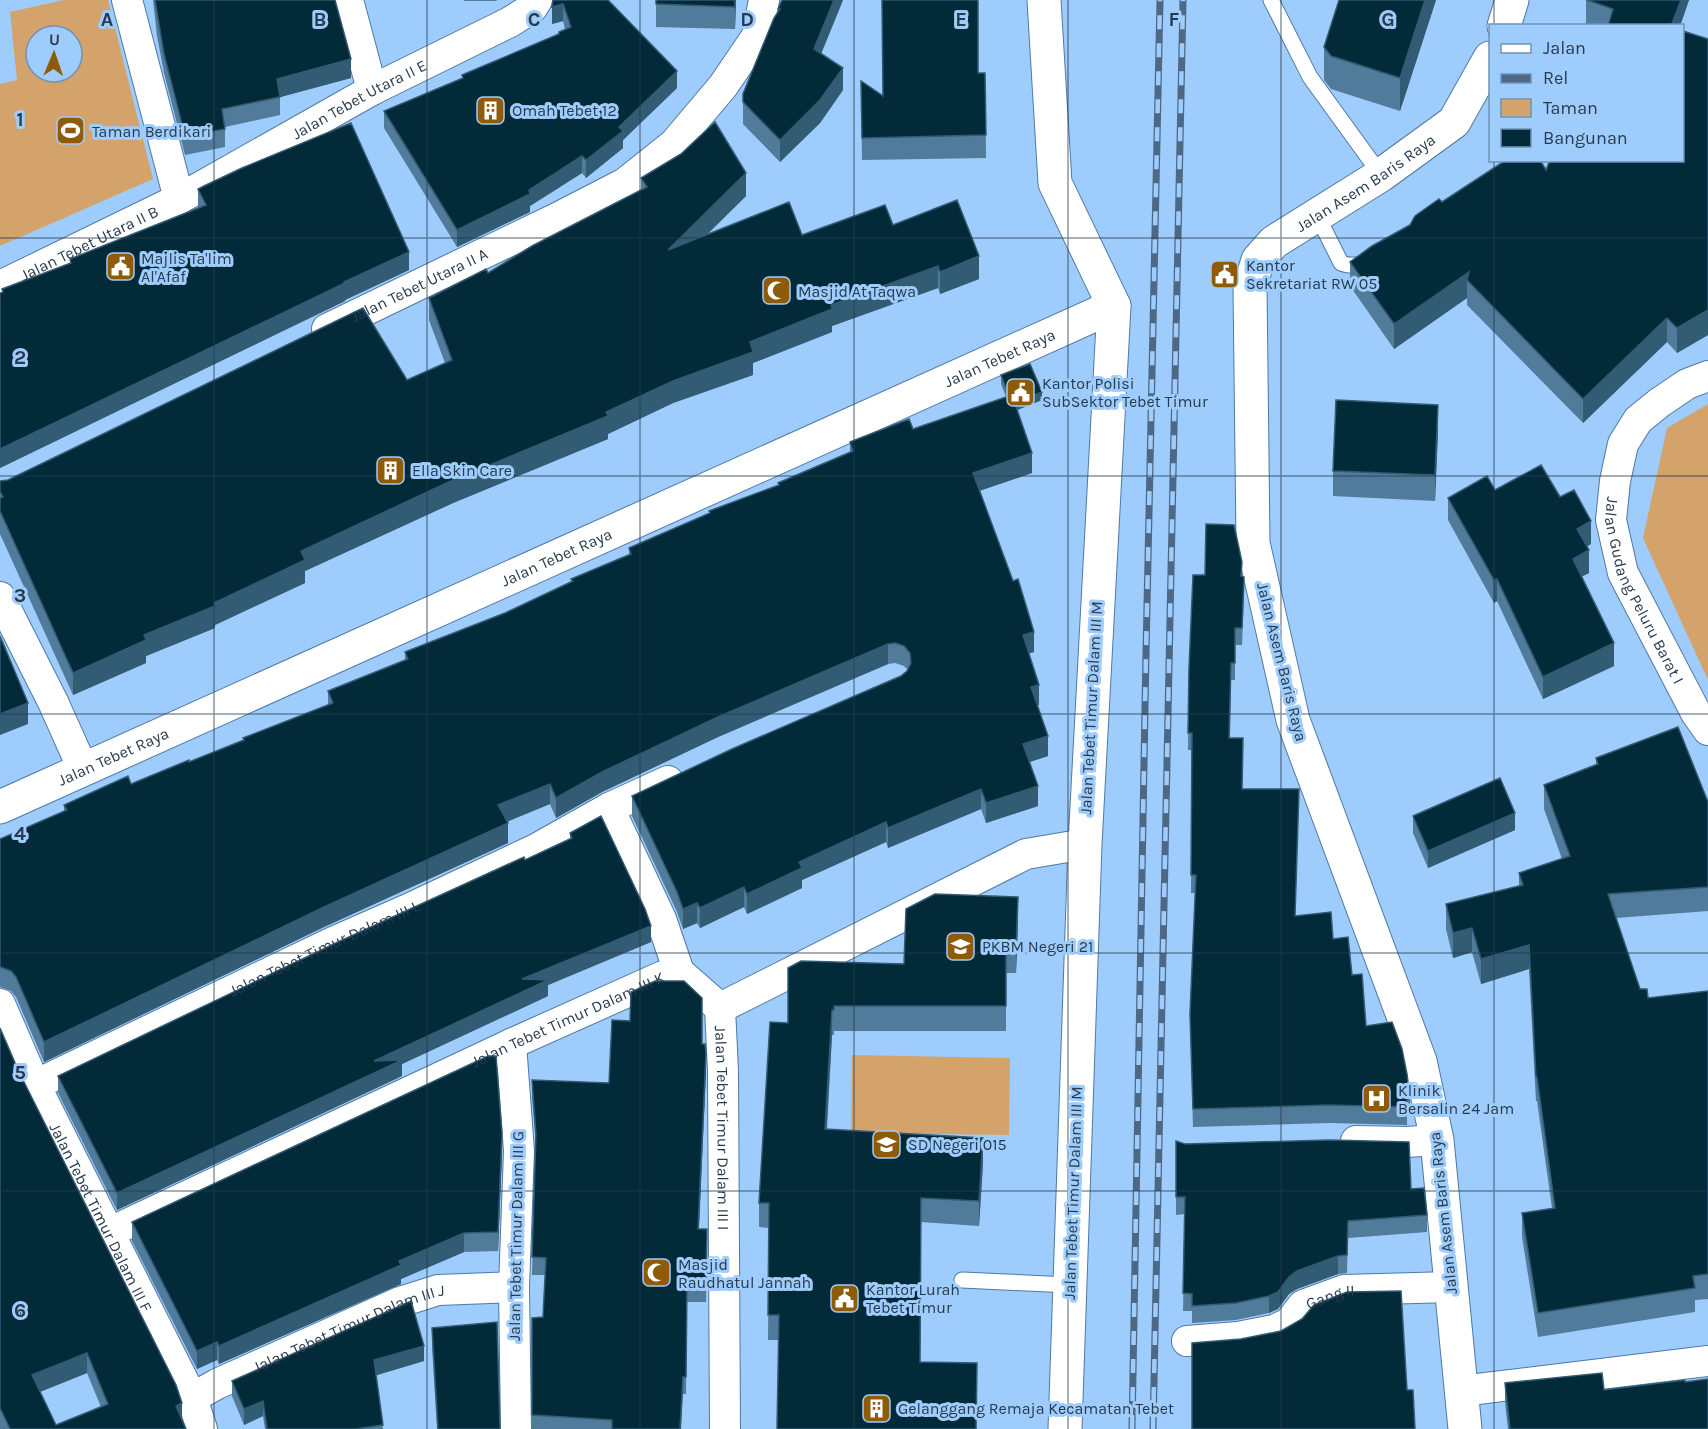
<svg xmlns="http://www.w3.org/2000/svg" width="1708" height="1429" font-family="Karla,sans-serif">
  <style>
    .green { fill: #d4a36b; fill-rule: evenodd }
    .lines { fill: none; stroke-linecap: round; stroke-linejoin: round }
    .lane-casing { stroke: #4e79a5; stroke-width: 17 }
    .street-casing { stroke: #4e79a5; stroke-width: 32 }
    .secondary-casing { stroke: #4e79a5; stroke-width: 35 }
    .lane { stroke: #fff; stroke-width: 15 }
    .street { stroke: #fff; stroke-width: 30 }
    .secondary { stroke: #fff; stroke-width: 33 }
    .rail-casing { stroke: #4d6884; stroke-width: 7 }
    .rail { stroke: #9eccfc; stroke-width: 4.5; stroke-dasharray: 14; stroke-linecap: butt }
    .wall { fill: #507b9a; fill-rule: evenodd }
    .shaded-wall { fill: #325b74 }
    .building { fill: #032a39; stroke: #325b74; stroke-width: 1.5; fill-rule: evenodd }
    .grid { fill: none; stroke: #283b4e; stroke-width: 1.5; stroke-opacity: 0.55 }
    .labels { text-anchor: middle; dominant-baseline: central; stroke-width: 6; stroke-linejoin: round; paint-order: stroke }
    .street-label { font-size: 16px; fill: #283b4e; stroke: #9eccfc }
    .poi-label { font-size: 16px; fill: #283b4e; stroke: #9eccfc; text-anchor: start }
    .grid-label { font-size: 20px; text-anchor: middle; font-weight: bold; fill: #283b4e; stroke: #9eccfc; stroke-width: 6; stroke-linejoin: round; paint-order: stroke }
  </style>
  <rect width="100%" height="100%" fill="#9eccfc"/>
  <!-- green -->
  <path class="green" d="M64,0H108L153,179L0,246V84L17,80L10,12ZM36,36H72V72H36Z
    M1708,404V680L1643,538L1667,428Z
    M852,1055L1010,1058L1009,1135L851,1133Z"/>
  <g class="lines">
    <defs>
      <path id="lane" d="M1271,0L1310,77L1381,175
        M1317,215L1341,263C1351,267 1360,266 1369,261
        M962,1280L1069,1285"/>
      <g id="street">
        <path d="M127,0L179,199"/>
        <path d="M348,0L372,90"/>
        <path id="s1" d="M0,286L179,199L372,90L510,22L532,8L537,0"/>
        <path id="s2" d="M327,329L555,219L625,183L674,144L723,86L757,36L764,0"/>
        <path id="s3" d="M1708,376L1687,384L1659,403L1638,420L1623,444L1615,481L1611,520L1623,573L1696,713L1708,730"/>
        <path d="M0,597L53,702L83,769"/>
        <path d="M609,808L661,919L679,972"/>
        <path id="s4" d="M0,1004L35,1085L192,1398L202,1429"/>
        <path id="s5" d="M720,1008L723,1071L725,1429"/>
        <path d="M720,1008L1026,854L1085,844"/>
        <path d="M511,1044L519,1151L514,1287L516,1429"/>
        <path id="s6" d="M35,1085L331,943L406,910L536,849L609,808L668,781"/>
        <path d="M1356,1141L1407,1142L1437,1140"/>
        <path id="s7" d="M108,1233L511,1044L663,976L679,972L720,1008"/>
        <path id="s8" d="M1187,1341L1238,1337L1274,1330L1289,1323L1303,1305L1344,1290L1451,1287"/>
        <path d="M1461,1391L1708,1361"/>
        <path id="s9" d="M192,1398L217,1384L400,1302L438,1290L514,1287"/>
      </g>
      <g id="secondary">
        <path d="M1044,0L1055,183L1114,306L1085,844L1065,1429"/>
        <path d="M1504,26L1512,0"/>
        <path id="s10" d="M0,807L1114,306"/>
        <path id="s11" d="M1465,1429L1437,1140L1420,1061L1293,720L1253,543L1250,286L1258,260L1274,242L1381,175L1454,122L1490,58"/>
      </g>
    </defs>
    <!-- lane casing -->
    <use href="#lane" class="lane-casing"/>
    <!-- street casing -->
    <use href="#street" class="street-casing"/>
    <!-- secondary casing -->
    <use href="#secondary" class="secondary-casing"/>
    <!-- lane -->
    <use href="#lane" class="lane"/>
    <!-- street -->
    <use href="#street" class="street"/>
    <!-- secondary -->
    <use href="#secondary" class="secondary"/>
    <defs>
      <path id="rail" d="M1132,1429L1146,653L1160,0
        M1153,1429L1183,0"/>
    </defs>
    <!-- rail casing -->
    <use href="#rail" class="rail-casing"/>
    <!-- rail -->
    <use href="#rail" class="rail"/>
  </g>
  <!-- wall -->
  <path class="wall" d="M153,0H335L351,78L280,97V115L225,127V147L185,155L164,73L157,36Z
    M464,0H497L496,1H464Z
    M553,0H608L677,88L623,140V148L586,178L582,173L530,206V212L457,247L384,128V111L462,79V75L559,34V32L565,29L563,21L552,24Z
    M656,0H736L735,29L656,27Z
    M843,0L821,54L843,90L820,123L780,162L743,124V94L778,12V9Z
    M1436,0L1400,111L1331,89L1324,80V47Z
    M1586,0H1689L1680,26H1590L1586,24Z
    M1708,39V335L1677,353L1667,342L1583,423L1467,305V298L1394,349L1350,286V262L1410,225L1442,202L1546,170Z
    M978,73H985L986,158L862,160L861,81L883,95Z
    M641,178L746,196L707,235H802L893,225L979,279L940,294L938,288L832,326V332L753,363V375L673,403L608,434V439L453,503L305,571V583L215,625V628L146,656V663L73,695L0,534V481L8,480L407,380L445,363L429,320V298L488,273L641,190Z
    M198,189L409,270L345,300V301L0,468V293H2V289L70,263V259L198,208Z
    M1001,375L1042,400L1017,410L1032,473L979,491L1034,652L1029,653L1039,705H1037L1048,756L1030,762L1038,806L986,823L981,809L888,848L886,842L802,880V888L747,914L744,907L700,928L697,923L683,929L677,912L632,816V796L901,676L908,670L904,666L895,663L888,664L718,737L602,792L556,818L550,804L507,822L508,843L324,927L44,1062L16,997L11,991L0,987V839L64,811V805L131,784L189,762L243,741V738L328,705V691L405,660V652L505,613L571,582V579L629,555V548L709,514V511L778,485V483L850,453V442L913,429L1006,397L1001,384Z
    M1438,431L1435,501L1333,496V471Z
    M1495,490L1560,497L1591,544L1587,546L1589,573L1582,576L1614,666L1543,699L1497,601L1494,603L1448,520V498Z
    M1205,575L1242,576L1244,594L1242,645H1235V680H1231L1230,738L1242,789L1296,916L1333,939L1352,975L1366,1026L1410,1098V1115H1407V1125L1329,1123L1193,1127L1190,1014L1195,893H1191L1192,750H1188L1189,668Z
    M1596,758L1708,802V911L1616,918L1640,989L1648,998L1708,991V1299L1695,1300V1312L1538,1337L1522,1237V1213L1552,1208L1537,1101H1536L1529,969L1481,984L1472,952L1453,958L1446,929V904L1519,886V873L1562,859L1544,809V785L1596,765Z
    M1413,816L1515,830L1428,868L1413,833Z
    M570,833L651,942L548,985V996L402,1064V1076L117,1210L58,1093V1076L570,839Z
    M1018,922L1016,973H1006V1031H834V1035H832L827,1129L983,1163L979,1226L921,1222L920,1362L976,1429L778,1340H768L769,1228L759,1227V1203L788,1023L904,964Z
    M0,1028L19,1072L186,1429H0ZM87,1373L101,1407L56,1425L40,1392Z
    M702,1044L706,1071L699,1229H707L706,1302H687L686,1394H683L681,1429H532V1318L543,1317L545,1275H532L536,1146L532,1098V1080L609,1083Z
    M1176,1141L1185,1144L1411,1189L1427,1215V1232L1348,1238L1347,1273L1338,1274L1297,1289L1289,1294L1278,1309L1269,1313L1236,1320L1192,1323V1311H1183L1185,1214L1176,1215Z
    M502,1151L498,1251L464,1252L401,1279V1284L219,1364L217,1360L197,1369L132,1241V1222Z
    M432,1328L499,1412L500,1429H437L432,1346Z
    M424,1361L376,1375L383,1429H265L263,1416L244,1425L232,1396V1381Z
    M1685,1382L1708,1429H1508L1505,1403V1383L1604,1390Z"/>
  <!-- shaded-wall -->
  <path class="shaded-wall" d="M735,0H736L735,29Z
    M834,0H843L814,71V49Z
    M1425,0H1436L1400,111V78Z
    M1681,0H1689L1680,26H1671Z
    M563,4V21L552,24V7Z
    M351,59V78L277,98V79Z
    M843,68V90L820,123L780,162V140Z
    M677,71V88L623,140V148L586,178V160Z
    M582,156V173L530,206V212L457,247V230L529,190Z
    M746,173V196L668,272V250Z
    M409,252V270L345,300V301L0,468V449L344,282Z
    M979,256V279L940,294V272Z
    M938,266V288L832,326V332L753,363V375L673,403L608,434V439L453,503L305,571V583L215,625V628L146,656V663L73,695V673L301,551L453,480L606,412L750,342L831,305Z
    M1469,272L1467,280V298L1394,349V324Z
    M1708,310V335L1677,353V328Z
    M1667,318V342L1583,423V399Z
    M1042,392V400L1012,412V403Z
    M1438,405V431L1435,501V475Z
    M1032,453V473L973,493V473Z
    M1591,521V544L1577,552V529Z
    M1589,550V573L1573,581V559Z
    M1497,579V601L1494,603V580Z
    M1034,632V652L1023,655V635Z
    M1614,643V666L1543,699V677Z
    M888,644V664L718,737L602,792L556,818V798L602,772L718,717Z
    M1039,685V705L1031,707V687Z
    M28,703V724L0,735V714Z
    M1048,736V756L1023,764V744Z
    M550,784V804L498,825V805Z
    M1038,786V806L986,823V803Z
    M981,789V809L888,848V828Z
    M1515,813V830L1428,868V851Z
    M886,822V842L802,880V888L747,914V894L799,862Z
    M508,823V843L324,927L44,1062V1042L324,907Z
    M744,887V907L700,928V908Z
    M1018,897V922L1016,973V948Z
    M697,903V923L683,929V909Z
    M651,926V942L548,985V996L402,1064V1076L117,1210V1193L374,1061L522,979Z
    M1472,928V952L1453,958V933Z
    M1529,945V969L1481,984V959Z
    M832,1010V1035L825,1154V1129Z
    M706,1054V1071L698,1246V1229Z
    M502,1133V1151L498,1251V1232Z
    M983,1138V1163L979,1226V1201Z
    M464,1233V1252L401,1279V1284L219,1364V1346L399,1261Z
    M1338,1256V1274L1297,1289L1289,1294L1278,1309L1269,1313V1296L1289,1277L1297,1271Z
    M217,1342V1360L197,1369V1351Z
    M424,1346V1361L374,1376V1360Z
    M87,1353V1373L32,1395V1375Z
    M683,1377L681,1429H680Z
    M263,1401V1416L244,1425V1409Z
    M182,1403V1423L176,1406Z"/>
  <!-- building -->
  <path class="building" d="M155,0H335L351,59L277,79L280,97L222,109L225,129L185,136L164,54Z
    M553,0H608L677,71L619,127L623,131L586,160L582,156L529,190L530,194L457,230L384,111L463,78L462,75L559,34V32L571,27L563,4L552,7Z
    M656,0H735V7L656,4Z
    M782,0H834L814,49L843,68L820,100L780,140L743,102V94L774,18L780,9H778Z
    M882,0H978V73H985L986,135L862,138L861,81L883,96Z
    M1339,0H1425L1400,78L1331,56L1324,47Z
    M1587,0H1681L1671,26H1608L1613,9Z
    M1683,31L1708,39V310L1677,328L1667,318L1583,399L1467,280L1469,272L1394,324L1350,262L1372,246L1410,225L1415,216L1439,199L1442,202L1506,160H1540L1546,170L1550,160H1683Z
    M715,122L746,173L668,250L789,202L802,235L885,205L893,225L957,200L979,256L940,272L938,266L831,305L832,309L750,342L753,352L673,381L606,412L608,416L453,480L301,551L305,560L214,603L215,606L144,635L146,640L73,673L0,511V498L3,497L0,491V481L8,480L363,308L407,380L452,360L429,298L486,269L488,273L532,246L647,187L641,178L681,154Z
    M351,123L409,252L344,282L345,283L0,449V293L3,292L2,289L71,263L70,259L206,205L198,189L204,186L242,168Z
    M1030,364L1042,392L1015,402L1012,395L1009,396L1001,375Z
    M1012,395L1032,453L973,473L1013,581L1018,579L1034,632L1023,635L1039,685L1031,687L1048,736L1023,744L1038,786L986,803L981,789L888,828L886,822L799,862L802,868L747,894L744,887L700,908L697,903L683,909L677,892L632,796L732,749L901,676L907,671L911,663L910,653L904,646L895,643L888,644L718,717L602,772L556,798L550,784L498,805L508,823L324,907L44,1042L16,977L11,971L0,967V839L67,810L64,805L128,776L131,784L189,760V762L244,740L243,738L333,703L328,691L408,659L405,652L505,613L573,581L571,579L631,554L629,548L710,513L709,511L779,485L778,483L853,451L850,442L909,419L913,429Z
    M1336,400L1438,405L1435,475L1333,471Z
    M1541,465L1560,497L1574,490L1591,521L1577,529L1589,550L1573,559L1614,643L1543,677L1497,579L1494,580L1448,498L1487,476L1495,490Z
    M1206,524L1234,525L1242,562L1241,576L1244,577L1242,628H1235V663H1231L1229,738H1243L1242,789H1299L1295,916L1331,912L1333,939L1348,937L1352,975L1362,974L1366,1026L1392,1022L1402,1049L1407,1074L1410,1098H1407V1107L1329,1105L1193,1109L1190,1014L1196,875H1191L1192,733H1188L1189,668L1193,575H1205Z
    M0,636L28,703L0,714Z
    M1678,727L1708,802V887L1608,894L1640,989H1647L1648,998L1708,991V1274L1693,1276L1695,1288L1538,1313L1522,1213L1555,1208L1537,1077H1536L1529,945L1481,959L1472,928L1453,933L1446,904L1523,885L1519,873L1570,856L1544,785L1598,764L1596,758Z
    M1500,778L1515,813L1428,851L1413,816Z
    M601,816L645,909L651,926L522,979L548,980L374,1061L402,1060L117,1193L58,1076L338,942L524,857L525,860L572,838L570,833Z
    M935,894L1018,897L1016,948H1006V1006H834V1010H832L825,1129L983,1138L979,1201L921,1198L920,1362L977,1363L976,1429H777L779,1315H768L769,1203H759L770,1022L788,1023V968L801,961L904,964L906,909Z
    M655,981H684L702,998V1044H705L706,1054L698,1229H707L706,1285L687,1284L686,1377H683L680,1429H612V1420L532,1415V1318L543,1317L546,1258L532,1257L536,1134L532,1080L609,1083L612,1020L630,1021L631,992Z
    M0,1028L19,1072L176,1385L182,1403L176,1406L186,1429H10L0,1408ZM87,1353L108,1404L56,1425L32,1375Z
    M488,1056H496L502,1133L498,1232L464,1233L399,1261L401,1265L219,1346L217,1342L197,1351L132,1222Z
    M1329,1140L1409,1142L1411,1189L1424,1188L1427,1215L1348,1221L1347,1255L1338,1256L1297,1271L1289,1277L1278,1292L1269,1296L1236,1303L1192,1306V1294L1183,1293L1185,1197H1176V1141L1185,1144Z
    M1401,1291L1407,1390H1413L1415,1429H1192V1343L1241,1339L1281,1331L1302,1319L1314,1305L1347,1292Z
    M411,1301L424,1346L374,1360L383,1425L355,1429H267L263,1401L244,1409L232,1381Z
    M497,1322L500,1429H438L432,1328Z
    M1602,1373L1604,1390L1685,1380V1382L1708,1379V1429H1510L1505,1383Z"/>
  <!-- grid -->
  <path class="grid" d="M214,0V1429M427,0V1429M640,0V1429M854,0V1429M1068,0V1429M1281,0V1429M1494,0V26M1494,160V1429M0,238H1708M0,476H1708M0,714H1708M0,953H1708M0,1191H1708"/>
  <!-- icons -->
  <defs>
    <symbol id="building-square" viewBox="-11 -11 22 22"><rect x="-9" y="-9" width="18" height="18" rx="4" fill="#8e5b0b" stroke="#9eccfc"/><path d="M-4-6H4V6H1V3H-1V6H-4ZM-2.5-4.3h1.7v1.8h-1.7ZM.8-4.3h1.7v1.8H.8ZM-2.5-1h1.7V.8h-1.7ZM.8-1h1.7V.8H.8Z" fill="#fff"/></symbol>
    <symbol id="stadium-square" viewBox="-11 -11 22 22"><rect x="-9" y="-9" width="18" height="18" rx="4" fill="#8e5b0b" stroke="#9eccfc"/><path d="M0-5a6.5 5 0 1 0 0 10a6.5 5 0 1 0 0-10ZM-3.5-1.8h7v3.6h-7Z" fill="#fff"/></symbol>
    <symbol id="civic-square" viewBox="-11 -11 22 22"><rect x="-9" y="-9" width="18" height="18" rx="4" fill="#8e5b0b" stroke="#9eccfc"/><path d="M-.6-6.5H3V-4.5H.6V-3L4-1V1h2V6H-6V1h2V-1L-.6-3ZM-1.2 2.5V6h2.4V2.5Z" fill="#fff"/></symbol>
    <symbol id="mosque-square" viewBox="-11 -11 22 22"><rect x="-9" y="-9" width="18" height="18" rx="4" fill="#8e5b0b" stroke="#9eccfc"/><path d="M3.5-4.9A6 6 0 1 0 3.5 4.9A5 5 0 1 1 3.5-4.9Z" fill="#fff"/></symbol>
    <symbol id="school-square" viewBox="-11 -11 22 22"><rect x="-9" y="-9" width="18" height="18" rx="4" fill="#8e5b0b" stroke="#9eccfc"/><path d="M0-5L7-2L0 1L-7-2ZM-4 1L0 2.5L4 1V4Q0 6-4 4Z" fill="#fff"/></symbol>
    <symbol id="hospital-square" viewBox="-11 -11 22 22"><rect x="-9" y="-9" width="18" height="18" rx="4" fill="#8e5b0b" stroke="#9eccfc"/><path d="M-5-5h3v3.5h4V-5h3V5h-3V1.5h-4V5h-3Z" fill="#fff"/></symbol>
  </defs>
  <g fill-rule="evenodd">
    <use href="#building-square" x="474" y="94" width="33" height="33"/>
    <use href="#stadium-square" x="54" y="114" width="33" height="33"/>
    <use href="#civic-square" x="104" y="250" width="33" height="33"/>
    <use href="#civic-square" x="1208" y="258" width="33" height="33"/>
    <use href="#mosque-square" x="760" y="274" width="33" height="33"/>
    <use href="#civic-square" x="1004" y="376" width="33" height="33"/>
    <use href="#building-square" x="374" y="454" width="33" height="33"/>
    <use href="#school-square" x="944" y="930" width="33" height="33"/>
    <use href="#hospital-square" x="1360" y="1082" width="33" height="33"/>
    <use href="#school-square" x="870" y="1128" width="33" height="33"/>
    <use href="#mosque-square" x="640" y="1256" width="33" height="33"/>
    <use href="#civic-square" x="828" y="1282" width="33" height="33"/>
    <use href="#building-square" x="860" y="1392" width="33" height="33"/>
  </g>
  <g class="labels">
    <!-- street labels -->
    <g class="street-label">
      <text stroke="none"><textPath href="#s1" startOffset="405">Jalan Tebet Utara II E</textPath></text>
      <text stroke="none"><textPath href="#s11" startOffset="1334">Jalan Asem Baris Raya</textPath></text>
      <text stroke="none"><textPath href="#s1" startOffset="99">Jalan Tebet Utara II B</textPath></text>
      <text stroke="none"><textPath href="#s2" startOffset="102">Jalan Tebet Utara II A</textPath></text>
      <text stroke="none"><textPath href="#s10" startOffset="1096">Jalan Tebet Raya</textPath></text>
      <text stroke="none"><textPath href="#s10" startOffset="610">Jalan Tebet Raya</textPath></text>
      <text stroke="none"><textPath href="#s3" startOffset="266">Jalan Gudang Peluru Barat I</textPath></text>
      <text transform="translate(1282 662) rotate(76)">Jalan Asem Baris Raya</text>
      <text transform="translate(1091 708) rotate(-87)">Jalan Tebet Timur Dalam III M</text>
      <text stroke="none"><textPath href="#s10" startOffset="124">Jalan Tebet Raya</textPath></text>
      <text stroke="none"><textPath href="#s6" startOffset="320">Jalan Tebet Timur Dalam III L</textPath></text>
      <text stroke="none"><textPath href="#s7" startOffset="507">Jalan Tebet Timur Dalam III K</textPath></text>
      <text stroke="none"><textPath href="#s5" startOffset="120">Jalan Tebet Timur Dalam III I</textPath></text>
      <text transform="translate(1073 1193) rotate(-88)">Jalan Tebet Timur Dalam III M</text>
      <text transform="translate(1443 1213) rotate(-96)">Jalan Asem Baris Raya</text>
      <text stroke="none"><textPath href="#s4" startOffset="236">Jalan Tebet Timur Dalam III F</textPath></text>
      <text transform="translate(516 1236) rotate(-89)">Jalan Tebet Timur Dalam III G</text>
      <text stroke="none"><textPath href="#s8" startOffset="156">Gang II</textPath></text>
      <text stroke="none"><textPath href="#s9" startOffset="172">Jalan Tebet Timur Dalam III J</textPath></text>
    </g>
    <!-- poi labels -->
    <g class="poi-label">
      <text x="512" y="110">Omah Tebet 12</text>
      <text x="92" y="131">Taman Berdikari</text>
      <text x="141" y="258">Majlis Ta'lim<tspan x="141" dy="18">Al'Afaf</tspan></text>
      <text x="1246" y="265">Kantor<tspan x="1246" dy="18">Sekretariat RW 05</tspan></text>
      <text x="798" y="291">Masjid At Taqwa</text>
      <text x="1042" y="383">Kantor Polisi<tspan x="1042" dy="18">SubSektor Tebet Timur</tspan></text>
      <text x="412" y="470">Ella Skin Care</text>
      <text x="982" y="946">PKBM Negeri 21</text>
      <text x="1398" y="1090">Klinik<tspan x="1398" dy="18">Bersalin 24 Jam</tspan></text>
      <text x="908" y="1144">SD Negeri 015</text>
      <text x="678" y="1264">Masjid<tspan x="678" dy="18">Raudhatul Jannah</tspan></text>
      <text x="866" y="1289">Kantor Lurah<tspan x="866" dy="18">Tebet Timur</tspan></text>
      <text x="898" y="1408">Gelanggang Remaja Kecamatan Tebet</text>
    </g>
  </g>
  <g class="grid-label">
    <text x="107" y="26">A</text>
    <text x="320" y="26">B</text>
    <text x="534" y="26">C</text>
    <text x="747" y="26">D</text>
    <text x="961" y="26">E</text>
    <text x="1174" y="26">F</text>
    <text x="1388" y="26">G</text>
    <text x="20" y="126">1</text>
    <text x="20" y="364">2</text>
    <text x="20" y="602">3</text>
    <text x="20" y="840">4</text>
    <text x="20" y="1079">5</text>
    <text x="20" y="1317">6</text>
  </g>
  <!-- legend -->
  <rect x="1489" y="24" width="195" height="138" fill="#9eccfc" stroke="#6f92b6" stroke-width="1.5"/>
  <rect x="1501" y="44" width="30" height="9" fill="#ffffff" stroke="#6f92b6" stroke-width="1.5"/>
  <text x="1543" y="54" font-size="18" fill="#283b4e">Jalan</text>
  <rect x="1501" y="74" width="30" height="9" fill="#4d6884" stroke="#6f92b6" stroke-width="1.5"/>
  <text x="1543" y="84" font-size="18" fill="#283b4e">Rel</text>
  <rect x="1501" y="99" width="30" height="18" fill="#d4a36b" stroke="#6f92b6" stroke-width="1.5"/>
  <text x="1543" y="114" font-size="18" fill="#283b4e">Taman</text>
  <rect x="1501" y="129" width="30" height="18" fill="#032a39" stroke="#6f92b6" stroke-width="1.5"/>
  <text x="1543" y="144" font-size="18" fill="#283b4e">Bangunan</text>
  <!-- north arrow -->
  <g transform="translate(54 54) rotate(2)"><circle r="28" fill="#9eccfc" stroke="#6f92b6" stroke-width="1.5"/>
  <path d="M0-4.5L10 22L0 15L-10 22Z" fill="#8e5b0b"/>
  <text y="-9" font-size="16" font-weight="bold" text-anchor="middle" fill="#283b4e">U</text>
  </g>
</svg>
